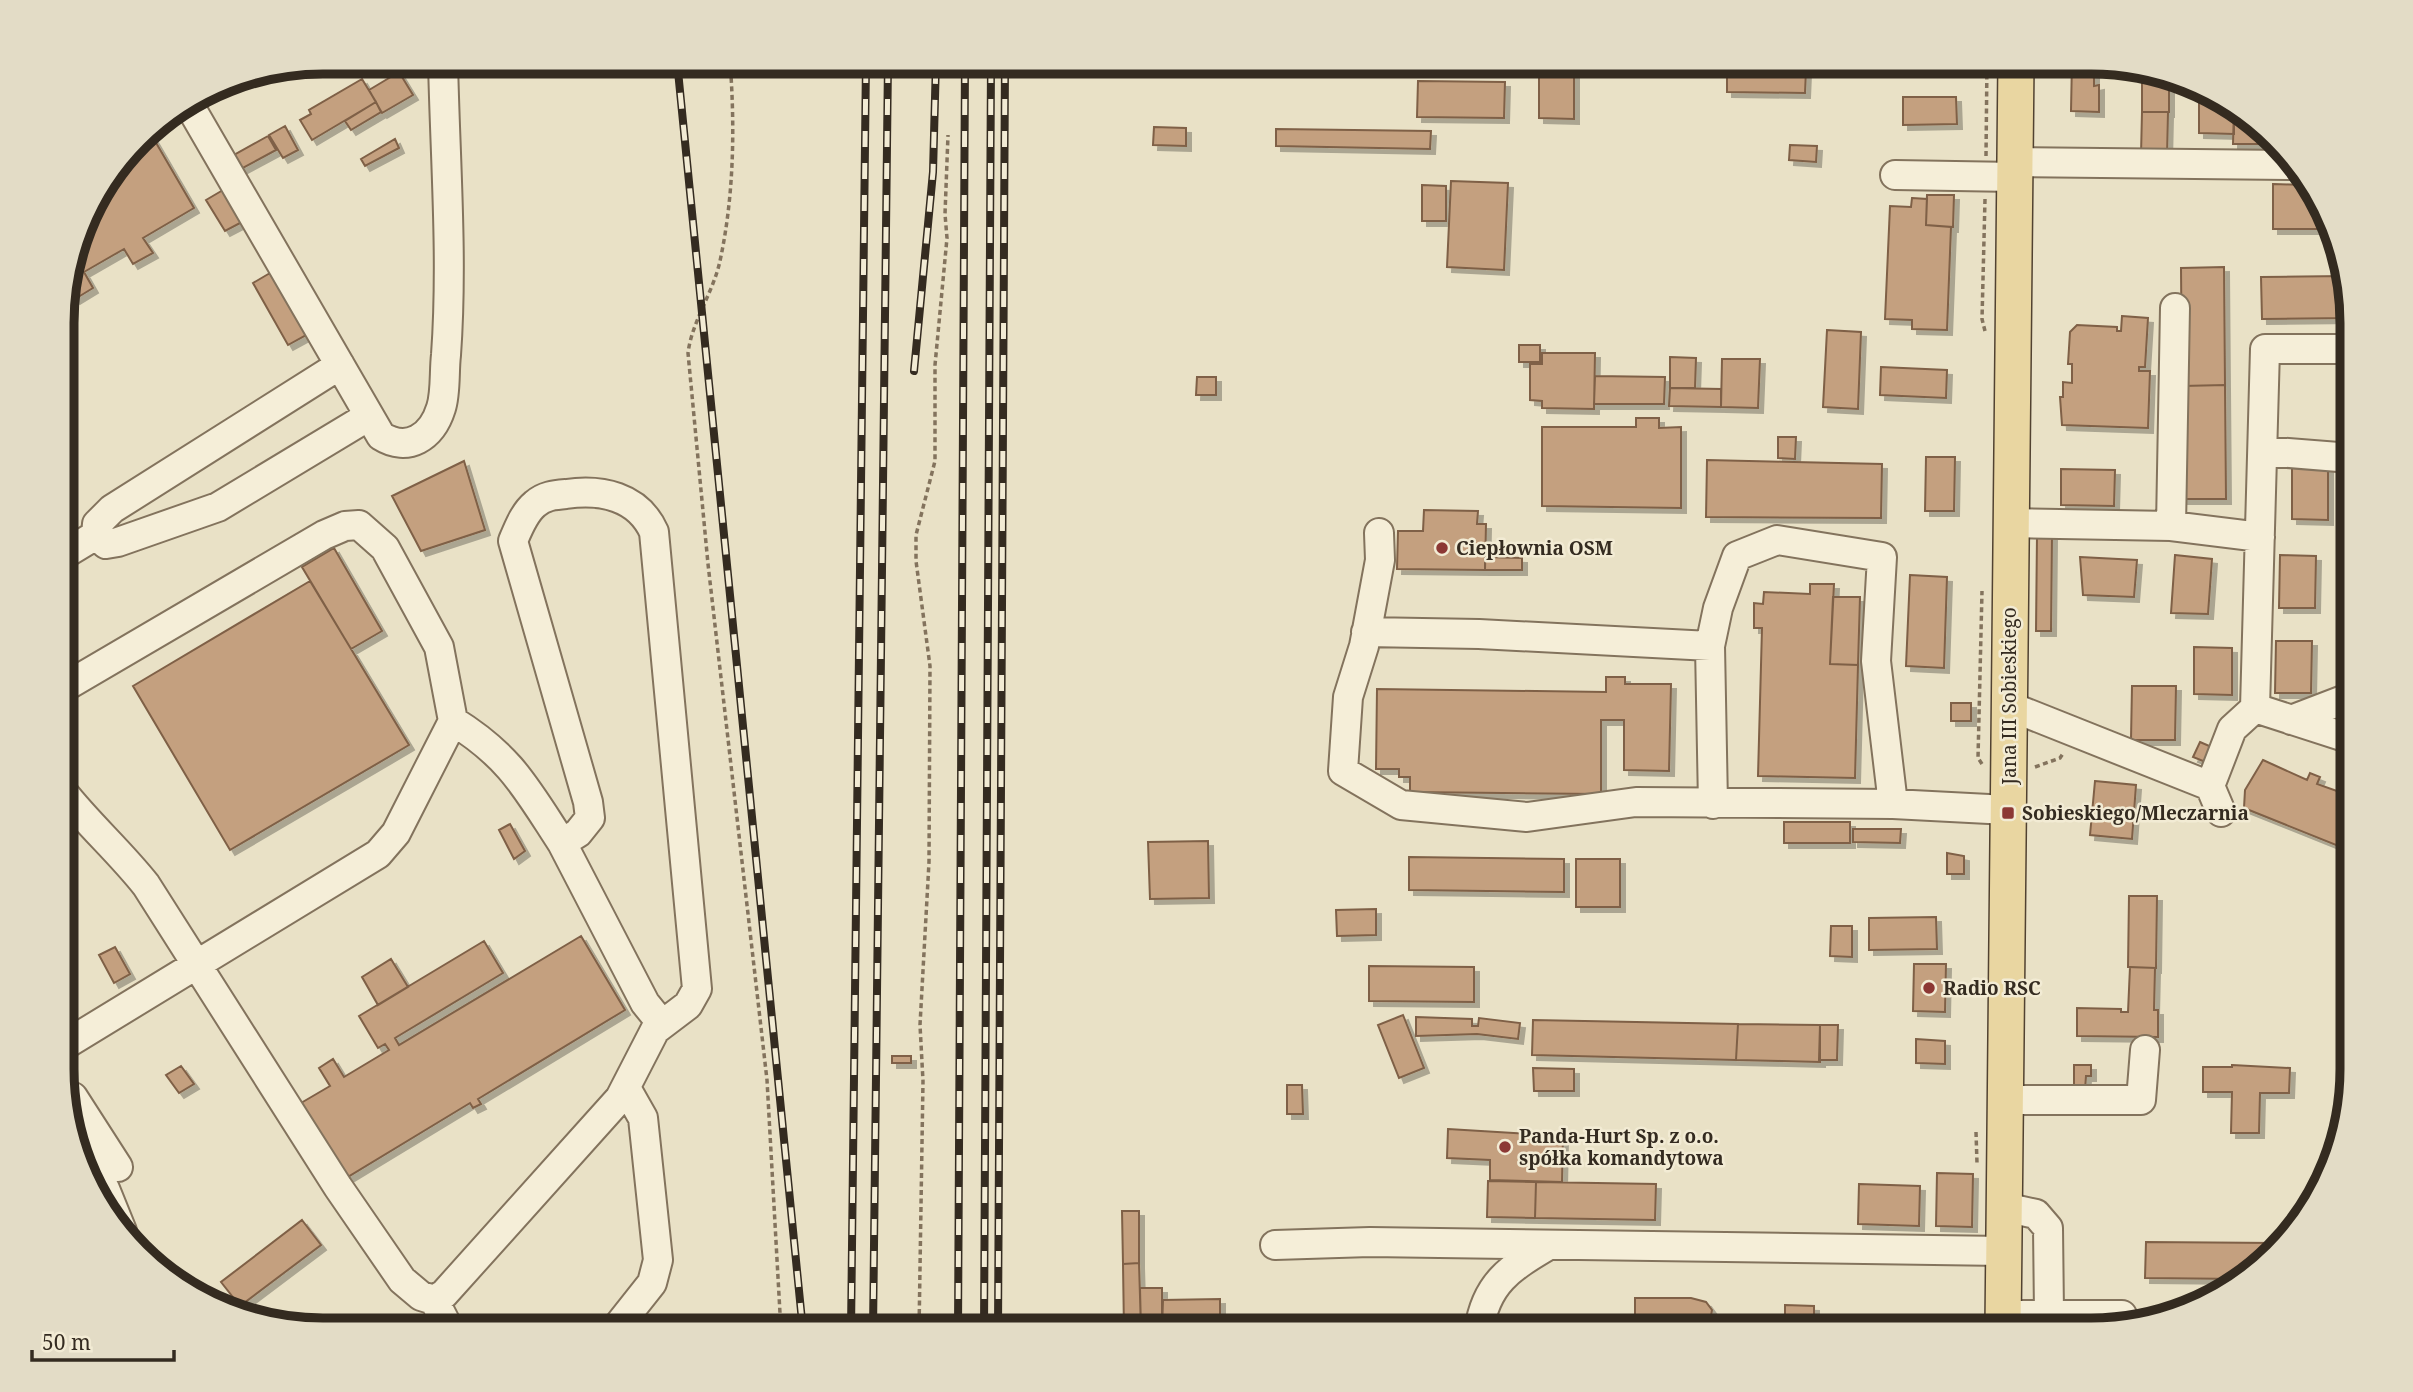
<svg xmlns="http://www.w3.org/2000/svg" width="2413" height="1392" font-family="'Noto Serif',serif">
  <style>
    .building { fill: #c4a07f; stroke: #7f6046; stroke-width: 2; filter: url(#shadow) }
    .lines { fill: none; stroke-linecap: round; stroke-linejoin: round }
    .minor-casing { stroke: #83735d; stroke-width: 32 }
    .major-casing { stroke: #514231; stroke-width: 38 }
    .path { stroke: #83735d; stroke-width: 3.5; stroke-dasharray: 5 3.5; stroke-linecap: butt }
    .minor { stroke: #f5eed8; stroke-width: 28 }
    .major { stroke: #e9d6a1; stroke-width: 35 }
    .rail-casing { stroke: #342b20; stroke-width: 8 }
    .rail { stroke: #f2ebd4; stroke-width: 5; stroke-dasharray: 16; stroke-linecap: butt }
    .poi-dot { fill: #8c3834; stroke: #f2ebd4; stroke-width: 2.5 }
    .labels { text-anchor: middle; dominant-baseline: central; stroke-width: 5; stroke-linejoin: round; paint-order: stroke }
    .poi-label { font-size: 19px; font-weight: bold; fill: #342b20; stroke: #f2ebd4; text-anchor: start }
    .street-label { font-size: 19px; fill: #342b20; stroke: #f2ebd4 }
    .rim { fill: none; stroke: #342b20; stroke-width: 9 }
  </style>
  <defs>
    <filter id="shadow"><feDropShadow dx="5" dy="5" stdDeviation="0" flood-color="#0004"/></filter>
  </defs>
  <rect width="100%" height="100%" fill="#e9e1c6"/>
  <!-- building -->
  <path class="building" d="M1254,61H1341V65L1254,64Z
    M1727,61H1872L1873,71L1806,70L1805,93L1727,92Z
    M2072,61L2094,62V86L2099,85V112L2071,111Z
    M1539,64L1574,65V119L1539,118Z
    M2142,68L2169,74V112H2142Z
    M399,72L413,95L382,113L369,90Z
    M362,79L376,102L312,140L300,120L311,114L309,110Z
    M1418,81L1505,82L1504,118L1417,117Z
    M2195,85L2221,96L2234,108V134L2199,133V90H2194Z
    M1903,97H1956L1957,124L1903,125Z
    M376,102L381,112L351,130L345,121Z
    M2234,108L2272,144H2233Z
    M2142,112H2168L2167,156L2141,155Z
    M285,126L298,150L283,158L269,135Z
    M1154,127L1186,128V146L1153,145Z
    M148,129L194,208L143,238L153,253L133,264L124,249L84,272L93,288L75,299L65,283L88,207Z
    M1276,129L1431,131L1430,149L1276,146Z
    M268,136L276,150L241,169L234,155Z
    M395,139L399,148L365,166L361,159Z
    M1790,145L1817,146L1816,162L1789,160Z
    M1451,181L1508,183L1504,270L1447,267Z
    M2273,184L2311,185L2333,229H2273Z
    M1422,185L1446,186V221H1422Z
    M223,190L242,222L225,231L206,200Z
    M1927,195H1954L1953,227L1926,225Z
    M1912,198L1927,199L1926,225L1951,227L1947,330L1912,329V320L1885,319L1890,206L1911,207Z
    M2224,267L2225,385L2182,386L2181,268Z
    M270,273L306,335L288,345L253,283Z
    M2345,276L2351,318L2262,319L2261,277Z
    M2122,316L2148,318L2145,367H2139V371H2150L2148,428L2062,425L2060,397H2063V382L2072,383V364H2068L2070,332L2077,325L2117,327V331H2121Z
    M1827,330L1861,332L1858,409L1823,407Z
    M1519,345H1540V362H1519Z
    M1542,353H1595L1594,409L1542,408V401L1530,400V364H1542Z
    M1670,357L1696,358L1695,388H1670Z
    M1722,359H1760L1758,408L1721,407Z
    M1881,367L1947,370L1946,398L1880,395Z
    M1595,376L1665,377L1664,404H1594Z
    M1197,377H1216V395H1196Z
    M2225,385L2226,499H2183L2182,386Z
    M2347,387H2351V440H2346Z
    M1670,388L1721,389V407L1669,406Z
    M1636,418H1659V428L1681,427V508L1542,506V427H1636Z
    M1778,437H1796L1795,459L1778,458Z
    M1926,457H1955L1954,511H1925Z
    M1707,460L1882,464L1881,518L1706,517Z
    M464,461L485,530L421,551L392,496Z
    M2292,467H2328V520L2292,519Z
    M2061,469L2115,470L2114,506L2061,505Z
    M1424,510L1478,511L1477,524H1486L1485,570L1397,569L1398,531H1423Z
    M2037,535H2052L2051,631H2036Z
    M334,548L382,631L351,649L302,567Z
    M2175,555L2212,559L2208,614L2171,613Z
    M2280,555L2316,556L2315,608H2279Z
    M1485,557L1522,558V570H1485Z
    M2080,557L2137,560L2134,597L2083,595Z
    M1910,575L1947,577L1944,668L1906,666Z
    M310,581L409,745L230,850L133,686Z
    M1810,584H1834L1830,664L1858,665L1855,778L1758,776L1762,628H1754V603L1763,604L1764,592L1810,594Z
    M1833,597H1860L1858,665L1830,664Z
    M2276,641H2312L2311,693H2275Z
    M2194,647L2232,648V695L2194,694Z
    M1606,677H1625V684H1671L1669,771L1624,770V720H1601V794L1410,792V777H1399V769H1376L1377,689L1606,692Z
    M2132,686H2176L2175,740H2131Z
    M1951,703H1971V721H1951Z
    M2200,742L2214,748L2208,763L2193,757Z
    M2263,760L2307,780L2310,773L2320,777L2317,784L2351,796V824L2341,847L2244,808L2245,790Z
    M2095,781L2136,785L2132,839L2090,835Z
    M1784,822H1850V843H1784Z
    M510,824L525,851L514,859L499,830Z
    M2351,824V849L2342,846Z
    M1853,829H1901L1900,843L1853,842Z
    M1208,841L1209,898L1150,899L1148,842Z
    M1947,853L1964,856V874H1947Z
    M1409,857L1564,859V892L1409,890Z
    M1576,859H1620V907H1576Z
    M2129,896H2157L2156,968L2128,967Z
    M1376,909V935L1337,936L1336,910Z
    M1936,917L1937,949L1869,950V918Z
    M1831,926H1852V957L1830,956Z
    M581,936L625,1010L478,1099L481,1104L473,1108L470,1103L346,1178L301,1103L330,1086L319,1068L333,1059L344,1077L389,1050L385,1044L378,1048L359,1016L484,941L503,973L395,1038L399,1045Z
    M115,947L130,974L114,983L99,955Z
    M391,959L408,987L378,1005L362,977Z
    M1914,964H1946L1945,1012L1913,1011Z
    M1369,966L1474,967V1002L1369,1001Z
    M2130,967L2155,968L2154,1010H2158V1037L2077,1036V1008L2121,1009V1012H2128Z
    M1403,1015L1424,1068L1399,1078L1378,1025Z
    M1416,1017L1472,1019V1026H1478L1479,1018L1520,1023L1518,1039L1477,1034L1416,1036Z
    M1533,1020L1738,1024L1736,1060L1532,1055Z
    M1738,1024L1820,1025V1062L1736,1060Z
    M1820,1025H1838L1837,1060H1819Z
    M1916,1039L1945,1041V1064L1916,1063Z
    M892,1056H911V1063H892Z
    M2074,1065H2091V1076H2086L2085,1090H2074Z
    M2232,1065L2290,1068L2289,1093H2260L2259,1133H2231L2232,1092H2203V1067H2232Z
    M181,1066L194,1084L179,1093L166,1075Z
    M1533,1068L1574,1069V1091H1534Z
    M1287,1085H1302L1303,1114H1287Z
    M1448,1129L1563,1136L1562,1182L1490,1180V1160L1447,1158Z
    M1937,1173L1973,1174L1972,1227L1936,1226Z
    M1488,1181L1536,1182L1535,1218L1487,1217Z
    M1536,1182L1656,1184L1655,1220L1535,1218Z
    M1859,1184L1920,1186L1919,1226L1858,1224Z
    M1122,1211H1139V1263L1123,1264Z
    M302,1220L321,1245L240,1306L221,1282Z
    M2146,1242L2276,1243L2243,1279L2145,1278Z
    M1139,1263L1141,1330L1124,1331L1123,1264Z
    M1140,1288H1162V1330H1141Z
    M1635,1298H1691L1706,1302L1712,1310L1710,1322H1713L1712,1330H1635Z
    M1220,1299V1330H1162L1163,1300Z
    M1785,1305L1814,1306V1330H1785Z
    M1277,1320H1311V1330H1277Z
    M1527,1329L1700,1330H1527Z"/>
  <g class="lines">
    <defs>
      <path id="minor" d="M188,103L381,436C408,453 432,437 441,408C446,393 444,371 446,355C453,258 445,158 443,61
        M2015,162L2294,165
        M1895,175L2015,177
        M2263,451L2351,458
        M2010,523L2171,526L2260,537
        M2171,526L2175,308
        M1379,533L1380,560L1364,646L1348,697L1343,771L1401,805L1527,817L1636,802L1893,804L2008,810
        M96,535L106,544L118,542L218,507L369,416
        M96,535L97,524L112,509L340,365
        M63,555L96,535
        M1366,632L1479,634L1710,646L1718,608L1737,556L1777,540L1882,557L1876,661L1893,804
        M1710,646L1713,804
        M63,688L324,535L345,526L359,525L385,548L439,647L453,721L396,833L378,854L63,1046
        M2009,706L2210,786L2221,812
        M2255,708L2351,739
        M2291,720L2351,697
        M453,721C511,757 526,788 562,843
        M2210,786L2232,729L2255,708L2265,349H2351
        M63,792C89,825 120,852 146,885L338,1187L402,1280L421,1296L434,1300L444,1294L620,1098L655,1030L688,1005L697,989L654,532C638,496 601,489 566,494C554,495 544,496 535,504C524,513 518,529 513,541L588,802L590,818L578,833L562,843L645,1003L662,1024
        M2005,1100H2141L2145,1050
        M63,1103L73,1097L118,1167
        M84,1157L105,1189L122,1231
        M2004,1207L2036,1214L2048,1228L2049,1313
        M1275,1245L1370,1242L2003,1251
        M434,1300L450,1331
        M2003,1315H2122V1327
        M1479,1330C1486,1283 1510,1268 1549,1245
        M614,1331L652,1283L658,1260L643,1118L626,1088"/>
      <path id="major" d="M2003,1330L2016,61"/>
    </defs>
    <!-- minor casing -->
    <use href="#minor" class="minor-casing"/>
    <!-- major casing -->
    <use href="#major" class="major-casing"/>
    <!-- path -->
    <path class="path" d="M730,61C735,127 734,196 720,261C713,293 692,321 688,353L708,564L767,1080L781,1331
      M1986,156L1987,61
      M1985,199L1982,319L1985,331
      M1982,764L1978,758L1982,591
      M2035,767L2060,758L2064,752
      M1976,1132L1977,1163
      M919,1331L923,1081L920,1025L929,862L930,666L916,561V535L935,461V365L947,238L945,214L948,135"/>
    <!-- minor -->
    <use href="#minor" class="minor"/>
    <!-- major -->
    <use href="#major" class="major"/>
    <defs>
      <path id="rail" d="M677,61L803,1331
        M914,371L933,172L936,61
        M851,1331L866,61
        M873,1331L888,61
        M958,1331L965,61
        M984,1331L991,61
        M998,1331L1005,61"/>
    </defs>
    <!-- rail casing -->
    <use href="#rail" class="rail-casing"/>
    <!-- rail -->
    <use href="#rail" class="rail"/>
  </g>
  <!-- markers -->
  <g class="poi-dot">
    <circle cx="1442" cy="548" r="7"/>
    <rect x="2001" y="806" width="14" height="14" rx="3.5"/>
    <circle cx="1929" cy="988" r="7"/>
    <circle cx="1505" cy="1147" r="7"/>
  </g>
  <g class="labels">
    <!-- poi labels -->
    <g class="poi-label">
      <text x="1456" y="548">Ciepłownia OSM</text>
      <text x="2022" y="813">Sobieskiego/Mleczarnia</text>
      <text x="1943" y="988">Radio RSC</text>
      <text x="1519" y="1136">Panda-Hurt Sp. z o.o.<tspan x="1519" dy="22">spółka komandytowa</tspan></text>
    </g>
    <!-- street labels -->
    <g class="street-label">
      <text transform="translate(2009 696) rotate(-90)">Jana III Sobieskiego</text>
    </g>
  </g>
  <!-- crop -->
  <path d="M0 0H2413V1392H0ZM323 74H2091A249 249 0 0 1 2340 323V1069A249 249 0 0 1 2091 1318H323A249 249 0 0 1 74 1069V323A249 249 0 0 1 323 74Z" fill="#e3dcc6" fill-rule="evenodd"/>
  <path class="rim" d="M323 74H2091A249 249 0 0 1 2340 323V1069A249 249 0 0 1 2091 1318H323A249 249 0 0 1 74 1069V323A249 249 0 0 1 323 74Z"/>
  <!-- scale -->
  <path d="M32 1350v10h142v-10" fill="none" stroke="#342b20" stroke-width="3.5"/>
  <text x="42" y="1350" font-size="21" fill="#342b20" stroke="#f2ebd4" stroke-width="5" paint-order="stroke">50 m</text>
</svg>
